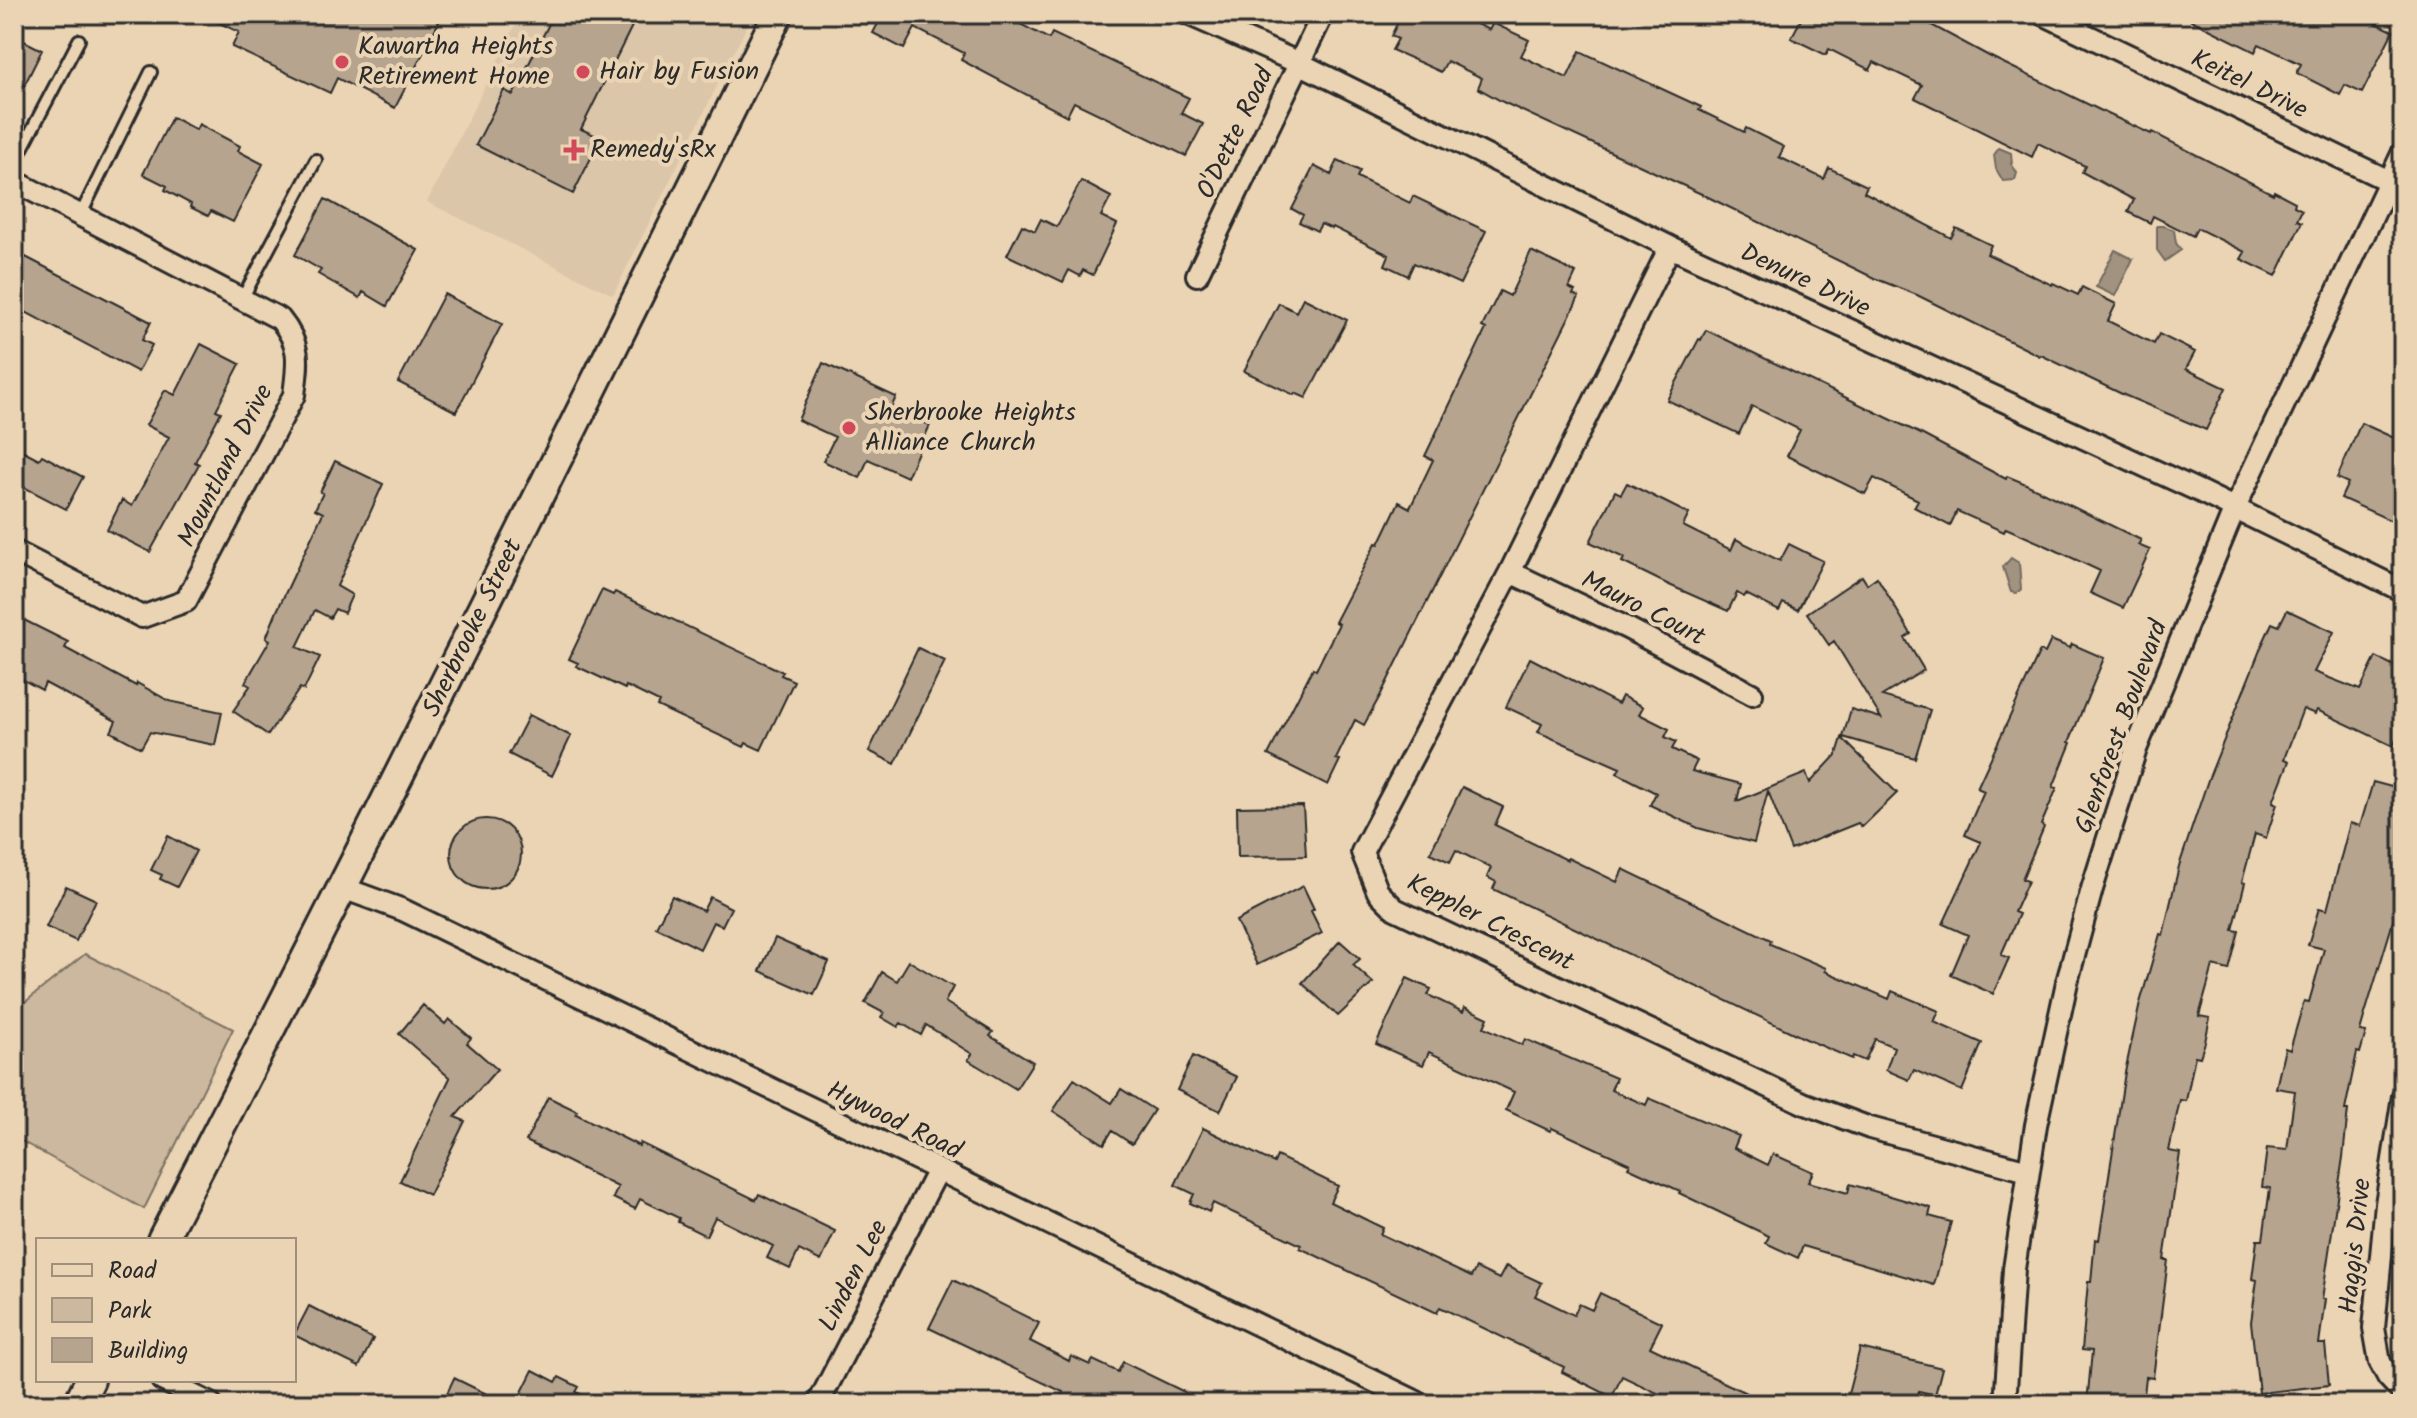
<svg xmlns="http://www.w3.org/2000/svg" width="2417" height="1418" font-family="Kalam,sans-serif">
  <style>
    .built { fill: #dbc6a9 }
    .green { fill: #ccb89e; stroke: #7c7264; stroke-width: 2 }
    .water { fill: #a19380; stroke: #72695e; stroke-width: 2 }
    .building { fill: #b6a48e; stroke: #2b2b2b; stroke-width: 2 }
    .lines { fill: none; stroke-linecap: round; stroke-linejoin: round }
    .service-casing { stroke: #2b2b2b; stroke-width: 16 }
    .minor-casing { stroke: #2b2b2b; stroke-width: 26 }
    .secondary-casing { stroke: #2b2b2b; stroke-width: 34 }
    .service { stroke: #ebd4b4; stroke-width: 10 }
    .minor { stroke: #ebd4b4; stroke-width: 20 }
    .secondary { stroke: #ebd4b4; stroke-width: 28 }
    .poi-dot { fill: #d1495b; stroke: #ebd4b4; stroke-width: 3 }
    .labels { text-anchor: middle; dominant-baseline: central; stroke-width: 8; stroke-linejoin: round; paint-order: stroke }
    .poi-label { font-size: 26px; fill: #2b2b2b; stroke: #ebd4b4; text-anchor: start }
    .street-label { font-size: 26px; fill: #2b2b2b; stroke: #ebd4b4 }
  </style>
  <rect width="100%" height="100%" fill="#ebd4b4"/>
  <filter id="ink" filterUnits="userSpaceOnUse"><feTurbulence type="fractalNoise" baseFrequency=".0125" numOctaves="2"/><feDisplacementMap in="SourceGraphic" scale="16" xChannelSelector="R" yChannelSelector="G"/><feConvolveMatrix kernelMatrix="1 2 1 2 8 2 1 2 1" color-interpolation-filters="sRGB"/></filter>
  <g filter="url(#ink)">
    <!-- built -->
    <path class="built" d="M521,14H753L613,295L427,202Z"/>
    <!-- green -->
    <path class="green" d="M85,954L233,1029L144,1209L14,1137V1011Z"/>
    <!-- water -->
    <path class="water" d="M1999,148L2011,153L2012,165L2017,173L2015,180L2003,181L1996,169L1994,155Z
      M2157,226H2164L2174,230L2176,243L2181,250L2165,261L2157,250Z
      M2115,250L2133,259L2115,296L2096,287Z
      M2011,558L2019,563L2021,589L2017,593L2011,592L2003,567Z"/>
    <!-- building -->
    <path class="building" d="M200,14H443L395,108L337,78L330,93L232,47L239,32Z
      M554,14H638L581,129L601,138L573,194L476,145L504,90L513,95Z
      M883,14H1001L1049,39L1052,33L1189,98L1181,113L1203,124L1186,156L1074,102L1067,116L961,60L964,53L915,28L904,49L873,33Z
      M1402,14H1456L1489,30L1493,23L1529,40L1521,56L1567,78L1580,51L1701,107L1699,110L1744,132L1746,128L1784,147L1779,157L1824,179L1829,168L1867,186L1864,192L1951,238L1956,228L1991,245L1987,254L2052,285L2053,283L2078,295L2082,287L2116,304L2108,321L2154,344L2159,334L2195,352L2186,369L2226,388L2206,430L2124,395L2041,355L2040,356L1917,295L1874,278L1708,197L1503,102L1478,88L1482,78L1447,61L1441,72L1392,50L1398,39L1391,36Z
      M1804,14H1911L1989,56L2110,115L2151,134L2152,132L2273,194L2274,191L2295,202L2294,206L2302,210L2297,220L2302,222L2276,276L2241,259L2245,252L2197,228L2193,236L2153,216L2150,223L2128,212L2134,200L2082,172L2085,166L2038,143L2032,157L1915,98L1922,85L1874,62L1870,70L1829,49L1826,55L1791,38Z
      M2179,14H2357L2393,31L2362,93L2345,85L2340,95L2297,73L2301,64L2259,44L2255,52Z
      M14,36L42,50L14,106Z
      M172,117L196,130L199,124L240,146L238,151L263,164L233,222L211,211L208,216L190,207L191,204L165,190L167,186L143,174Z
      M1338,160L1360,171L1357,177L1410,203L1413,196L1486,231L1460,284L1414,263L1408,276L1385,265L1389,255L1333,227L1332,229L1321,224L1317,231L1299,222L1303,215L1292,209L1314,166L1331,175Z
      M1081,181L1111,197L1101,216L1117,224L1093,275L1083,270L1080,276L1069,270L1063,282L1007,255L1022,225L1035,231L1041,219L1057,227Z
      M325,199L418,250L387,306L363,292L360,298L318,274L321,270L295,255Z
      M14,251L151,322L142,340L152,345L138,372L14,306Z
      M1531,251L1576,273L1569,288L1575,291L1573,294L1579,297L1380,696L1364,725L1355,720L1336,759L1340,760L1328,785L1268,755L1313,668L1316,670L1339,624L1335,622L1376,543L1379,544L1399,502L1410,508L1433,460L1425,456L1486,329L1482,327L1500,291L1510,296Z
      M444,294L502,324L456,412L398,382Z
      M1303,298L1347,320L1306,398L1295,393L1294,395L1244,371L1279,303L1296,312Z
      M1706,330L1921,434L2006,479L2007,476L2026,484L2141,540L2138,545L2150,550L2123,608L2090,593L2100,571L2049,547L2006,528L2004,532L1957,511L1950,526L1914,507L1918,500L1874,478L1865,494L1787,456L1800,430L1752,406L1739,434L1667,400L1699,339L1701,340Z
      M201,344L240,364L216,410L221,412L195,462L199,464L150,552L107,530L122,500L132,506L169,437L146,425L165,390L175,395Z
      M823,363L896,397L891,408L930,425L907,477L868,459L860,478L823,461L835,437L798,420Z
      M2361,423L2403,442V526L2341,498L2348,483L2337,478Z
      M14,446L39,459L42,455L83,477L66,509L14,482Z
      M335,461L383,484L337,586L352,595L344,613L335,609L330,618L315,610L297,647L320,657L304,690L300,688L268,735L233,711L250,686L245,683L270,640L266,638L277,611L323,513L315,509L323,493L320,492Z
      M1627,483L1689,514L1683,526L1731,550L1736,539L1780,561L1789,544L1823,561L1798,610L1783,603L1779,611L1746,594L1744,597L1737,593L1728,611L1667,584L1622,562L1624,558L1590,542L1615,491L1621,494Z
      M1862,576L1867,584L1877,577L1911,634L1905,638L1924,670L1882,696L1930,710L1915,758L1843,737L1851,709L1881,718L1834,641L1829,645L1807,613Z
      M602,590L613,595L615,592L783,672L781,675L794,681L761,750L746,743L744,747L657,706L659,702L626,686L625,689L576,666L578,663L569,659Z
      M2287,610L2334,632L2314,672L2360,690L2376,657L2403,670V726L2393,746L2317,710L2315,714L2303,709L2284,759L2289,761L2273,802L2277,804L2266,838L2255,834L2242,882L2245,883L2233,930L2239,931L2229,970L2213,966L2199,1016L2210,1018L2205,1042L2200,1057L2195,1056L2186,1101L2180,1100L2169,1151L2180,1153L2164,1260H2168L2153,1378L2146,1377L2143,1404H2087L2092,1351L2082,1350L2088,1282H2091L2095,1239L2099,1240L2125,1072L2140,1003L2160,934L2163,935L2179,866L2208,780L2262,645L2272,623L2279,626Z
      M14,615L68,642L65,648L136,686L137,683L169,701L222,712L215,745L150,732L141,748L111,732L116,721L45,683L42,690L14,675Z
      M2051,640L2070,648L2072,644L2104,658L2069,742L2071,743L2053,787L2057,788L2041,825L2044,827L2022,879L2028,881L2014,912L2019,914L2001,955L2009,958L1993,994L1951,975L1968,935L1943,924L1981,842L1965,835L1984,791L1977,788L2040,651L2045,653Z
      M918,648L945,661L895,764L869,751Z
      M1530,658L1618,704L1622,696L1643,707L1639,714L1669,729L1665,737L1676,742L1672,749L1697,761L1692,771L1741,784L1737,801L1806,773L1810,783L1837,754L1842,738L1897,793L1862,827L1858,823L1791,850L1768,791L1754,843L1698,828L1650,805L1656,793L1617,773L1620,768L1538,732L1542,724L1506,707Z
      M529,715L571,736L552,776L509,754Z
      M2373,782L2403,790V889L2364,1017L2360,1031L2366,1032L2360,1053L2357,1052L2345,1110H2348L2343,1157L2322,1299H2325L2319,1344H2325L2329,1385L2259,1393L2251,1322L2257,1280L2252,1279L2257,1240H2263L2270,1188L2262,1187L2267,1148L2287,1150L2295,1091L2276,1088L2285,1048L2290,1050L2304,1001L2309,1002L2324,949L2308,945L2319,908L2327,910L2350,823L2360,826Z
      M1462,787L1503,807L1495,825L1567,860L1568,858L1617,882L1623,869L1771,940L1770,944L1826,968L1825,971L1889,999L1892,991L1939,1011L1934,1022L1982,1043L1962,1091L1914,1070L1909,1080L1886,1070L1894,1047L1875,1039L1865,1061L1853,1056L1852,1059L1806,1039L1493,889L1496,882L1487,877L1491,868L1456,850L1450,862L1430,853Z
      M1303,806L1306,856L1238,857L1237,807Z
      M451 854a35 35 0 1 1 70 0a35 35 0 1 1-70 0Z
      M168,836L196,851L177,887L160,879L162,875L151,870Z
      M66,886L96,900L76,941L46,927Z
      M1303,886L1314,909L1311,911L1322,933L1257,965L1236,921Z
      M672,896L703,911L710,897L731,908L722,926L713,922L700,949L656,927Z
      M775,938L829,962L814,995L760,971Z
      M1340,941L1360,959L1353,965L1373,983L1338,1016L1302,983Z
      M909,961L953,987L945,1002L993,1032L990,1036L1033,1062L1016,1089L968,1060L972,1054L926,1025L921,1035L901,1023L898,1027L881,1017L884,1013L865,1003L882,972L897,981Z
      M1407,978L1431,989L1428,995L1463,1012L1465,1007L1488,1018L1484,1027L1522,1045L1525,1039L1616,1078L1611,1090L1646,1105L1649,1098L1739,1136L1734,1148L1768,1165L1773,1154L1813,1172L1808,1182L1848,1193L1850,1184L1931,1208L1929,1216L1951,1222L1934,1285L1803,1246L1798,1258L1766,1243L1769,1236L1679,1193L1680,1191L1628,1167L1630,1164L1552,1128L1550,1131L1506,1110L1514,1092L1429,1052L1423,1065L1376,1044Z
      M423,1005L445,1024L449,1019L471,1038L467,1043L497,1069L455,1117L465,1121L429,1195L400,1181L450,1078L399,1034Z
      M1193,1056L1237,1077L1220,1111L1177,1090Z
      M1074,1079L1112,1103L1121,1089L1154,1110L1132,1144L1112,1131L1104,1144L1053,1111Z
      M548,1097L577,1111L576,1114L639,1146L640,1143L756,1200L759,1194L835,1231L821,1261L799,1250L790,1269L767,1258L773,1246L715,1217L706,1236L678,1222L679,1218L640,1199L635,1209L613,1198L618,1187L526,1141Z
      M1203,1128L1274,1163L1277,1156L1338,1186L1330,1202L1383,1228L1380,1234L1471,1277L1476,1268L1499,1279L1506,1266L1542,1283L1535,1296L1574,1315L1579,1304L1592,1310L1600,1293L1662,1323L1650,1347L1769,1404H1680L1622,1376L1612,1397L1562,1372L1564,1367L1440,1307L1437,1313L1300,1248L1301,1245L1213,1203L1209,1212L1190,1203L1194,1194L1175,1185Z
      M953,1280L1039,1323L1030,1341L1069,1361L1071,1356L1090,1365L1093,1360L1118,1372L1123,1362L1209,1404H1072L1060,1398L1063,1392L929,1328Z
      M309,1306L373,1339L359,1367L294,1335Z
      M1860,1348L1942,1368L1935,1395L1919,1391L1915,1404H1870L1847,1398Z
      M533,1370L556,1382L559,1377L579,1387L576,1392L600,1404H516Z
      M454,1378L507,1404H442Z"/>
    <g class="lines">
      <defs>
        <path id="service" d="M14,164L79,40
          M80,216L151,72
          M242,299L316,160"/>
        <path id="minor" d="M1188,14L1299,63L1670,247L2201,492L2403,591
          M2043,14L2389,181
          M14,181L280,319C302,346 298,362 294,395L186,601L142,617L14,551
          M1670,247L1510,572L1362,852L1378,892L1395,909L1803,1103L1870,1128L2028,1171
          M1197,275L1323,14
          M1510,572L1627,628L1752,694
          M343,888L403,910L1421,1404
          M2403,1096L2386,1204L2374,1328L2380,1362L2388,1377L2403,1393
          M162,1380L211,1404
          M818,1404L937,1172
          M2005,1404L2014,1269L2036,1125L2067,982L2092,889L2136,749L2235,508L2403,152"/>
        <path id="secondary" d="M162,1240C372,833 575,424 778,14
          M78,1404L90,1380"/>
      </defs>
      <!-- service casing -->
      <use href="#service" class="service-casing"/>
      <!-- minor casing -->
      <use href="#minor" class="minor-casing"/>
      <!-- secondary casing -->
      <use href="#secondary" class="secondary-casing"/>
      <!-- service -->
      <use href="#service" class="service"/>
      <!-- minor -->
      <use href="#minor" class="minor"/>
      <!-- secondary -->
      <use href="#secondary" class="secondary"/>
    </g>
  </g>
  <!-- markers -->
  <g class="poi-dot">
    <circle cx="342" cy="62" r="8"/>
    <circle cx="583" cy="72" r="8"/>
    <path d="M570 138h8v8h8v8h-8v8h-8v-8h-8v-8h8z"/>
    <circle cx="849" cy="428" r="8"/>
  </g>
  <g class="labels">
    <!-- poi labels -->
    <g class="poi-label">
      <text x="358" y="47">Kawartha Heights<tspan x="358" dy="30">Retirement Home</tspan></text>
      <text x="599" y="72">Hair by Fusion</text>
      <text x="590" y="150">Remedy'sRx</text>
      <text x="865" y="413">Sherbrooke Heights<tspan x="865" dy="30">Alliance Church</tspan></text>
    </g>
    <!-- street labels -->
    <g class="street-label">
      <text transform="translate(2249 85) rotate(26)">Keitel Drive</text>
      <text transform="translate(1236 133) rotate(-64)">O'Dette Road</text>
      <text transform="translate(1805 281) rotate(25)">Denure Drive</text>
      <text transform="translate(226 466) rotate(-63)">Mountland Drive</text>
      <text transform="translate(1643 609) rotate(27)">Mauro Court</text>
      <text transform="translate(473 628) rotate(-64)">Sherbrooke Street</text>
      <text transform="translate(2122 727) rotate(-70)">Glenforest Boulevard</text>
      <text transform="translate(1490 923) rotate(27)">Keppler Crescent</text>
      <text transform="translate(894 1121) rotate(26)">Hywood Road</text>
      <text transform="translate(2356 1246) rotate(-84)">Haggis Drive</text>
      <text transform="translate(854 1276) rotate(-63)">Linden Lee</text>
    </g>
  </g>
  <!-- margin -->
  <rect width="2417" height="1418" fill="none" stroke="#ebd4b4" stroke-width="48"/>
  <rect x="24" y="24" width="2369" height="1370" fill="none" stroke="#2b2b2b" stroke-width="3" filter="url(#ink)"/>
  <!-- legend -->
  <rect x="36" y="1238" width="260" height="144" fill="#ebd4b4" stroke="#9e907d" stroke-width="2"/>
  <rect x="52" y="1264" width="40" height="12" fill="#ebd4b4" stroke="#9e907d" stroke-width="2"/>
  <text x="108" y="1278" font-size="24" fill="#2b2b2b">Road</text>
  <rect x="52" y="1298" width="40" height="24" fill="#ccb89e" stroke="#9e907d" stroke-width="2"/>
  <text x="108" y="1318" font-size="24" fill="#2b2b2b">Park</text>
  <rect x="52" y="1338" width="40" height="24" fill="#b6a48e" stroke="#9e907d" stroke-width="2"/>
  <text x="108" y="1358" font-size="24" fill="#2b2b2b">Building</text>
</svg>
